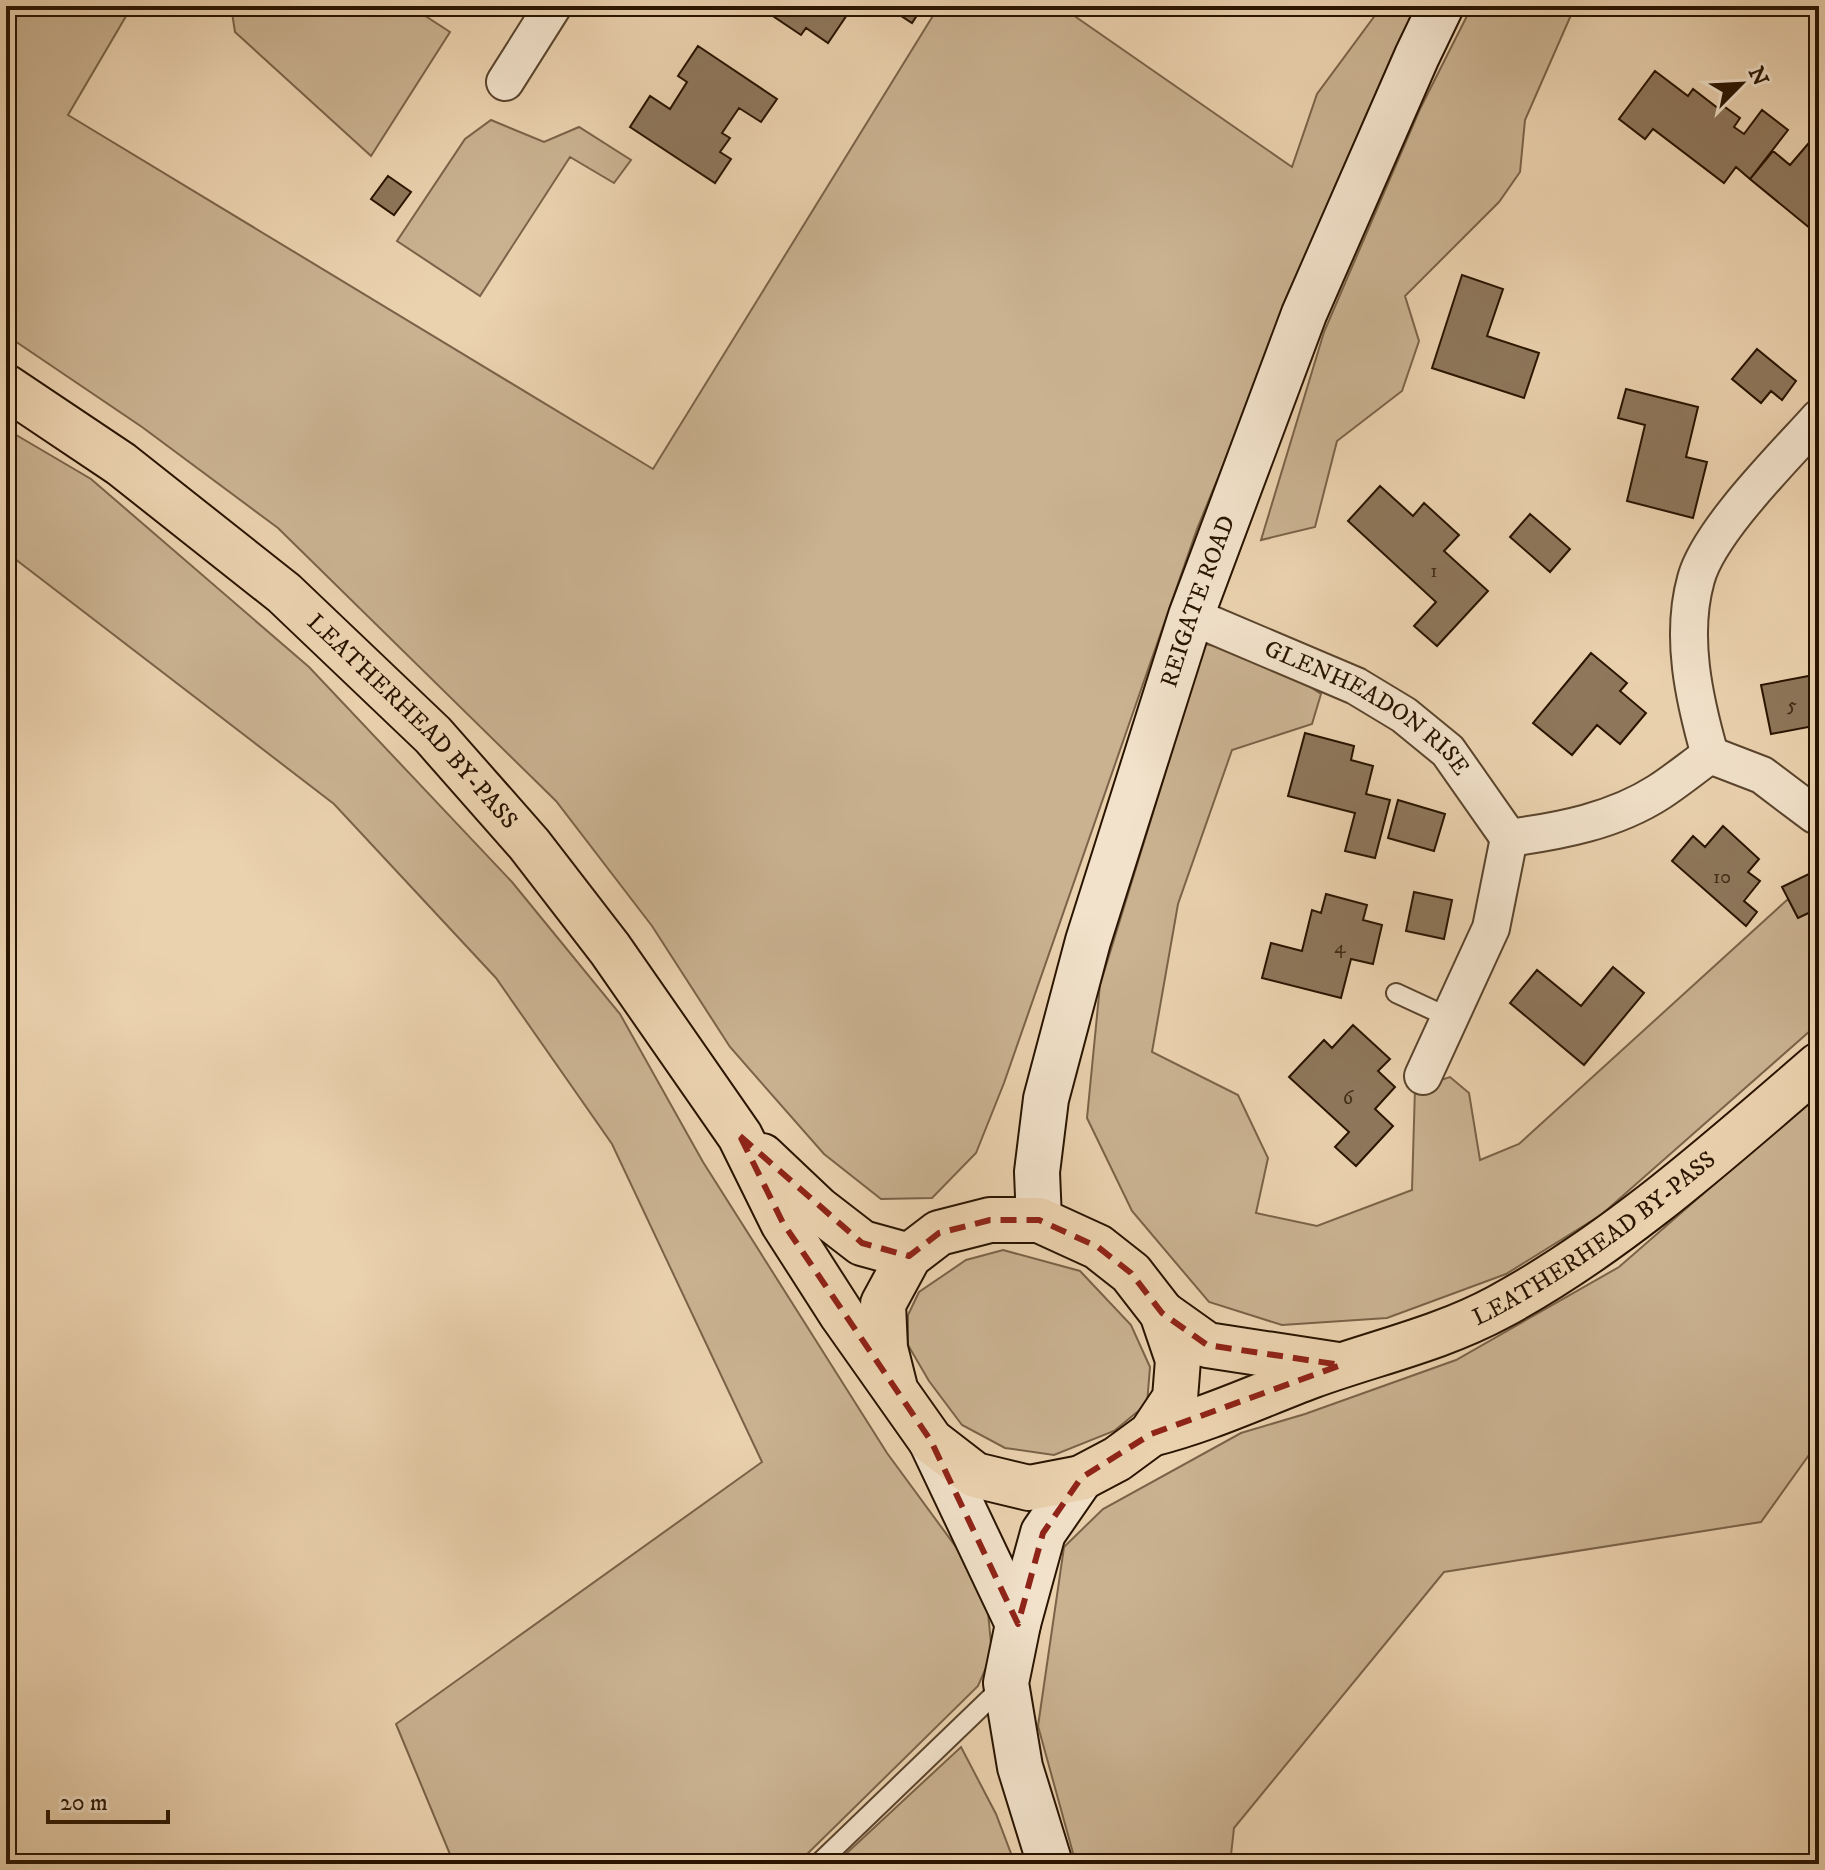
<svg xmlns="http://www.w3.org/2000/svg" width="1825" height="1870" font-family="'IM FELL DW Pica',serif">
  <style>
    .green { fill: #cab291; stroke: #7a6348; stroke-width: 2 }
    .building { fill: #8e775b; stroke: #291400; stroke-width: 2 }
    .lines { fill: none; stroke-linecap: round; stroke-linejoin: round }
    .service-casing { stroke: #5a442c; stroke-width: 22 }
    .minor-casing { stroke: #5a442c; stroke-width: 40 }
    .secondary-casing { stroke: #291400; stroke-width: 48 }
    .trunk-casing { stroke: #291400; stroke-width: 48 }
    .service { stroke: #f2e2cb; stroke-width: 18 }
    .minor { stroke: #f2e2cb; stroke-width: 36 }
    .secondary { stroke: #f2e2cb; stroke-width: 44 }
    .trunk { stroke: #ebd2af; stroke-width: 44 }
    .marked { fill: none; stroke: #8f2418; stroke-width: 6; stroke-dasharray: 16 10; stroke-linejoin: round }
    .labels { text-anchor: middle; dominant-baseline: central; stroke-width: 8; stroke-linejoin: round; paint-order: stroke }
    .number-label { font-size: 20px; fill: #422d17 }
    .street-label { font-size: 24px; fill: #291400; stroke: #f2e2cb }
  </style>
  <rect width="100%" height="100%" fill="#ebd2af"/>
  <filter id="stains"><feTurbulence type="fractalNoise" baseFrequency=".0025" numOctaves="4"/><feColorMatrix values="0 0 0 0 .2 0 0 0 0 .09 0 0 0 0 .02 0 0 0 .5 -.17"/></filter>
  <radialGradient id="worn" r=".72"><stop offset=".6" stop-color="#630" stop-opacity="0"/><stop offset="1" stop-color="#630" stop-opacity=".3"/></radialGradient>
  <!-- green -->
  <path class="green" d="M6,6H132L68,115L653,469L939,6H1060L1292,167L1317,94L1382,6H1424L1334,195L1197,529L1004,1083L976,1153L932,1198L881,1199L824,1154L730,1047L652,926L556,801L278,528L142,427L6,335Z
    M231,6H410L450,32L371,156L235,32Z
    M1472,6H1575L1525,120L1520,172L1499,202L1405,296L1419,341L1402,391L1337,441L1315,527L1261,540L1324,332L1420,109Z
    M491,120L544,142L579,127L631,160L614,183L570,157L480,296L397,241L465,139Z
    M6,429L91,479L309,667L512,882L620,1014L703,1162L887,1453L964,1558L987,1602L992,1654L978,1686L797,1864H454L396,1724L762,1462L612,1144L496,978L334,804L6,552Z
    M1205,644L1264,656L1321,694L1312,724L1232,750L1178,904L1152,1052L1238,1095L1268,1158L1256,1213L1317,1226L1412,1190L1415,1088L1450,1077L1469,1093L1480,1160L1519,1144L1788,899L1798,918L1819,908V1023L1601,1215L1506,1274L1387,1318L1282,1325L1209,1302L1132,1211L1087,1118L1100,985Z
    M1819,1093V1441L1761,1522L1444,1572L1234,1828L1230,1864H1076L1038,1726L1064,1547L1103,1509L1241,1433L1305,1414L1456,1360L1619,1267Z
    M1003,1250L1080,1271L1131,1325L1150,1367L1147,1404L1114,1431L1054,1455L1005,1448L962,1425L929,1381L908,1345V1315L919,1292L966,1260Z
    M961,1747L996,1814L1015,1864H835Z"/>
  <!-- building -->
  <path class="building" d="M758,6H853L828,43L806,28L801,35Z
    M886,6H923L912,23Z
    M698,46L777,99L761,122L739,108L722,133L730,138L720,152L731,159L715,183L630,127L650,96L670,109L687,82L678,76Z
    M1655,71L1688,96L1693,89L1719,109L1722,105L1740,118L1734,127L1744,134L1762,110L1788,130L1750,179L1736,167L1724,183L1653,129L1645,139L1619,119Z
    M1808,144L1819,153L1817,234L1750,179L1773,151L1790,165Z
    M388,176L411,192L394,215L371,199Z
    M1462,275L1503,289L1487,336L1539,353L1524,398L1432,368Z
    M1757,349L1796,381L1782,400L1771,391L1761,403L1732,379Z
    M1626,389L1698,407L1686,457L1707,462L1693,518L1627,501L1645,425L1618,418Z
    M1380,486L1413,516L1424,503L1459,535L1444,551L1488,591L1437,646L1414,626L1436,602L1348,521Z
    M1530,514L1570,549L1550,572L1510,537Z
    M1591,653L1627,683L1620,691L1646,713L1620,744L1597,725L1572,755L1533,723Z
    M1819,674V725L1771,734L1761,685Z
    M1305,733L1354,746L1351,760L1373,766L1366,794L1390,800L1375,858L1345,851L1355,813L1288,796Z
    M1398,800L1445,814L1434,851L1388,838Z
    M1723,826L1759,859L1748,872L1760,881L1744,901L1757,912L1746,926L1672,861L1693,836L1705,847Z
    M1819,869V908L1798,918L1782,887Z
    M1414,892L1452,900L1444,939L1406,931Z
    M1326,894L1367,905L1363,920L1382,925L1373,964L1351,959L1341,998L1262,978L1271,943L1302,951L1312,910L1321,913Z
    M1613,967L1644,993L1584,1065L1510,1003L1537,970L1581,1006Z
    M1353,1025L1390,1059L1378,1071L1395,1087L1375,1109L1393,1126L1356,1166L1335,1147L1349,1132L1289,1077L1324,1040L1332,1048Z"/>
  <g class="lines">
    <defs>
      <path id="service" d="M1396,993L1450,1018
        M818,1864L1004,1685"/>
      <g id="minor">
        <path d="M505,82L553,6"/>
        <path id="s1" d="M1191,616L1356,686L1404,715L1448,751L1509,838C1560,831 1614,821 1659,792C1676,781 1693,767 1710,755L1762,775L1815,815"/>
        <path d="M1710,755C1694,699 1680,636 1696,579C1709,531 1785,456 1819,418"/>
        <path d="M1423,1076L1491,928L1509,838"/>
      </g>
      <g id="secondary">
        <path id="s2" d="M1039,1220L1037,1172L1046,1099L1088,941L1191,616L1304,314L1417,56L1441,6"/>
        <path d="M931,1441L1018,1624"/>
        <path d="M1050,1864L1020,1767L1006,1683L1018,1624L1043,1533L1081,1478"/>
      </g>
      <g id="trunk">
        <path id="s3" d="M6,387L121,464L284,593L433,735L529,844L610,949L740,1136L783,1223L842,1315L931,1441L975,1475L1029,1488L1081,1478L1117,1459L1151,1434L1175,1398L1178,1360L1162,1313L1131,1273L1098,1247L1039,1220H990L939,1233L909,1256L883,1304L885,1348L895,1388"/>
        <path d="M762,1156L818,1209L862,1243L909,1256"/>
        <path d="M1162,1313L1207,1345L1338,1365"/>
        <path id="s4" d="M1151,1434C1207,1420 1258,1396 1311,1376C1374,1353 1440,1339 1499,1307C1617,1243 1718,1152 1819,1065"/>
      </g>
    </defs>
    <!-- service casing -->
    <use href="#service" class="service-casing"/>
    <!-- minor casing -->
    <use href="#minor" class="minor-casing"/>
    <!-- secondary casing -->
    <use href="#secondary" class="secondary-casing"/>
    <!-- trunk casing -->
    <use href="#trunk" class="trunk-casing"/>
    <!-- service -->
    <use href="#service" class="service"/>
    <!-- minor -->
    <use href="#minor" class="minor"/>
    <!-- secondary -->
    <use href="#secondary" class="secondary"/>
    <!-- trunk -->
    <use href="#trunk" class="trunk"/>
  </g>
  <!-- marked area -->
  <path class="marked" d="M740,1136L862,1243L909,1256L939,1233L990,1220H1039L1098,1247L1131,1273L1162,1313L1207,1345L1341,1365L1151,1434L1081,1478L1043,1533L1018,1624L931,1441L783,1223Z"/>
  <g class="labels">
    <!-- number labels -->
    <g class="number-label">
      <text x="1434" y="571">1</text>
      <text x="1792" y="705">5</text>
      <text x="1722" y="877">10</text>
      <text x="1340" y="947">4</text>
      <text x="1348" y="1098">6</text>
    </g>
    <!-- street labels -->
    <g class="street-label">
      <text stroke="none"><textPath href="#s2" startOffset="642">REIGATE ROAD</textPath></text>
      <text stroke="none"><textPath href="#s1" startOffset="200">GLENHEADON RISE</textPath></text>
      <text stroke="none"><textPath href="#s3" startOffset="528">LEATHERHEAD BY-PASS</textPath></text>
      <text stroke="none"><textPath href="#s4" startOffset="488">LEATHERHEAD BY-PASS</textPath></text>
    </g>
  </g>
  <!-- margin -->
  <rect width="1825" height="1870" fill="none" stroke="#ebd2af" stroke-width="32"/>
  <rect x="8" y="8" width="1809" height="1854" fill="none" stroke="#291400" stroke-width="4"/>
  <rect x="16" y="16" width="1793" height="1838" fill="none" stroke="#291400" stroke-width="2"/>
  <!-- north arrow -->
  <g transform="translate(1741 84) rotate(66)" stroke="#f2e2cb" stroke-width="6" paint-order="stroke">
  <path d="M0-6L14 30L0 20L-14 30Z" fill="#291400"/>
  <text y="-12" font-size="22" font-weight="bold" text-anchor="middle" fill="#291400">N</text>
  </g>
  <!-- scale -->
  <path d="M48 1810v12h120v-12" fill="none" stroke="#291400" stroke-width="4"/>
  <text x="60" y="1810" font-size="24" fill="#291400" stroke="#f2e2cb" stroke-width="6" paint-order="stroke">20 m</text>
  <rect width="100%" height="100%" filter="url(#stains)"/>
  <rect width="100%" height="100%" fill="url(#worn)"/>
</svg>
